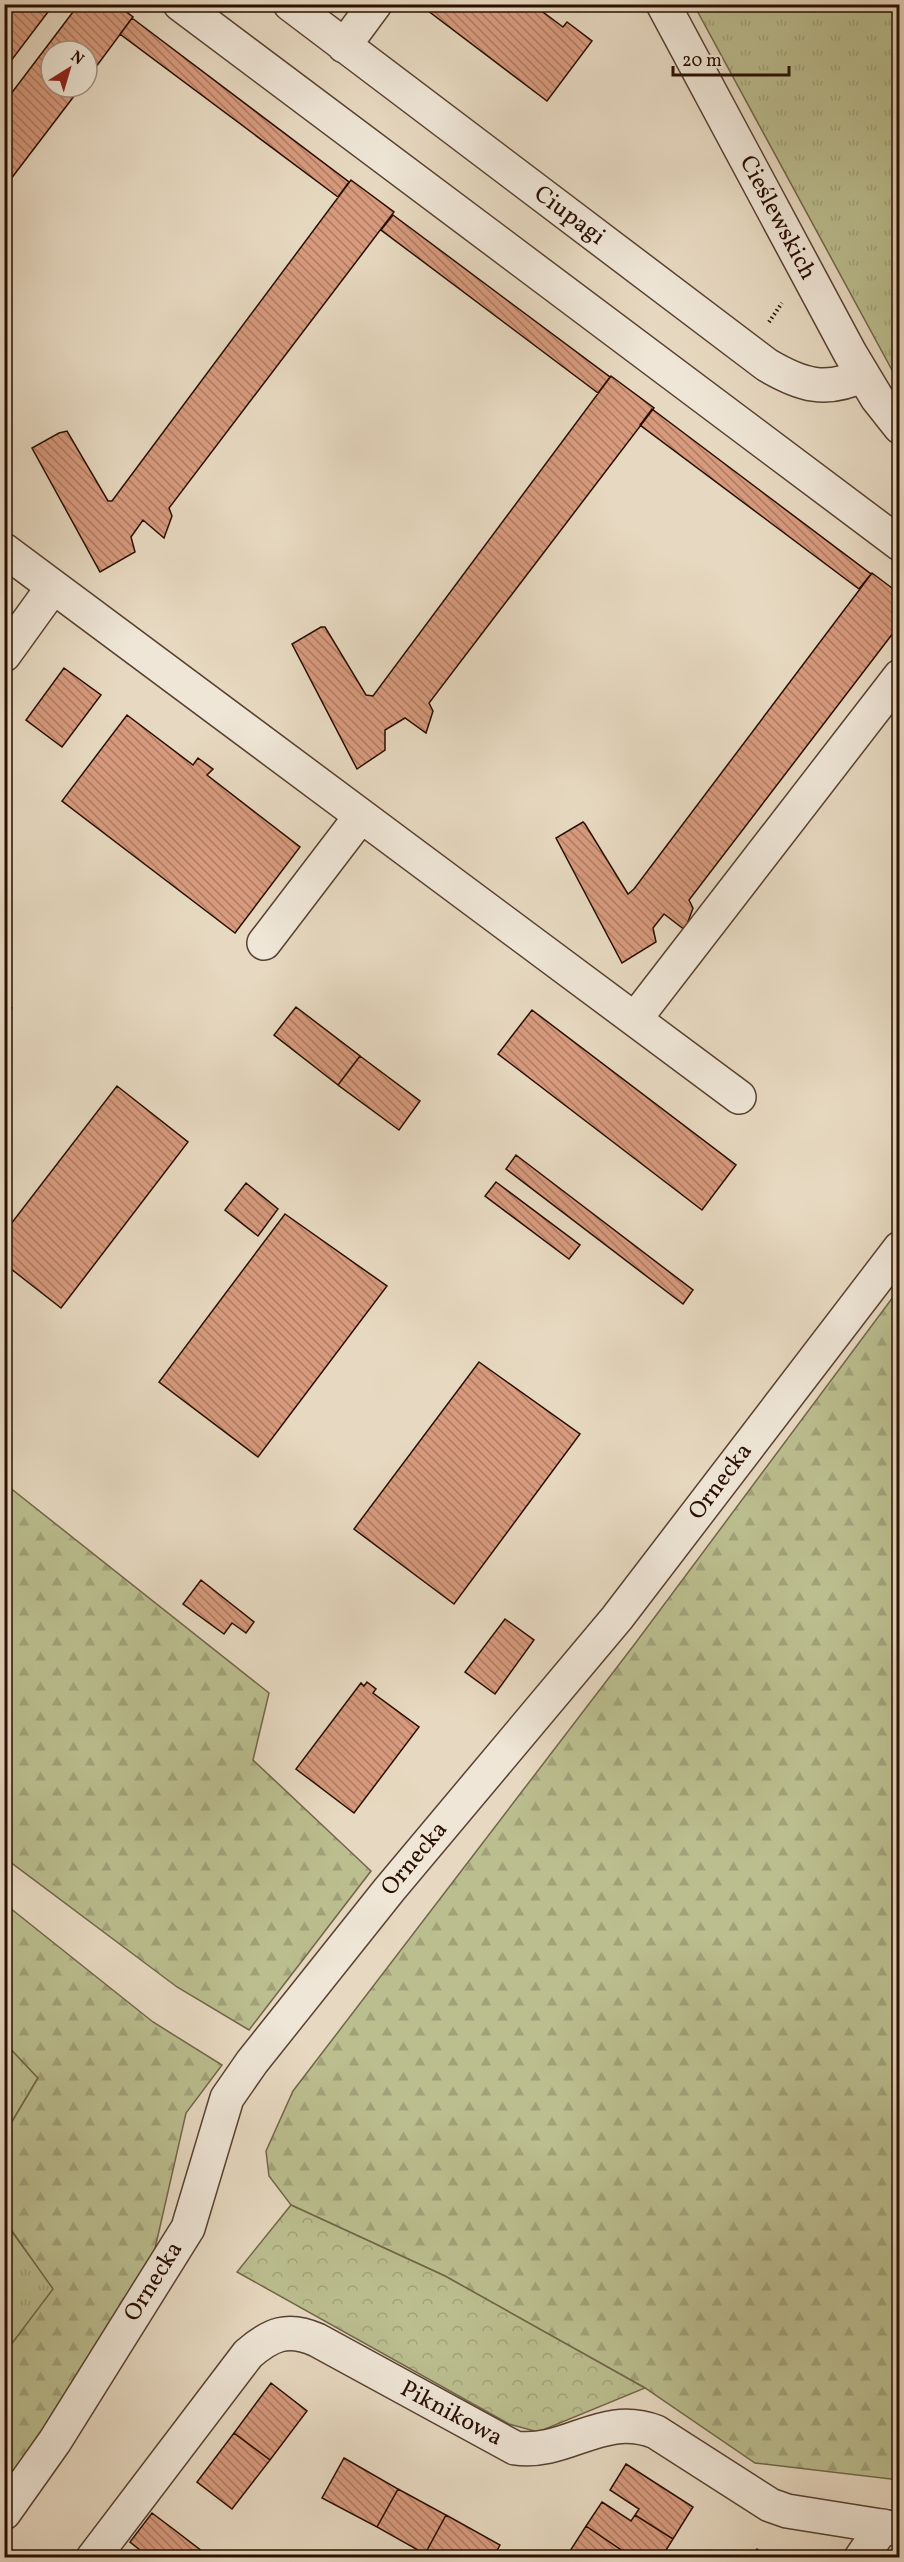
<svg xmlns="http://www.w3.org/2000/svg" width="904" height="2562" font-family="Vollkorn,serif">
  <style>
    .grass { fill: url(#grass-tufts); stroke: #726648; stroke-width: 1.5 }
    .forest { fill: url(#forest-firs); stroke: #726648; stroke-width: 1.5 }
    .park { fill: url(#park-crowns); stroke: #726648; stroke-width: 1.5 }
    .building { fill: url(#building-back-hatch); stroke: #290e01; stroke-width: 1.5 }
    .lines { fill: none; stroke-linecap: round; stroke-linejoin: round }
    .minor-casing { stroke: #584131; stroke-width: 36 }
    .path { stroke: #290e01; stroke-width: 4; stroke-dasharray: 1.5 3; stroke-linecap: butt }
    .minor { stroke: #efe6d7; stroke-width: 33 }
    .labels { text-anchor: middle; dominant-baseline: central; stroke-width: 6; stroke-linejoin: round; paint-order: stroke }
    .street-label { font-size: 24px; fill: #290e01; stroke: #efe6d7 }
  </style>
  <defs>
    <pattern id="grass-tufts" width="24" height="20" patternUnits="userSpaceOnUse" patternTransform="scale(1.5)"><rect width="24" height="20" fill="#bbbe8f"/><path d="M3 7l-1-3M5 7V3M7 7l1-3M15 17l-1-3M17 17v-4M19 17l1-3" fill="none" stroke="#a1a27a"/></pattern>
    <pattern id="forest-firs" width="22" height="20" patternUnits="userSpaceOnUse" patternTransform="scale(1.5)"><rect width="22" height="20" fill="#bbbe8f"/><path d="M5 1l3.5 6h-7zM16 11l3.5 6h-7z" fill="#a1a27a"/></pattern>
    <pattern id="park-crowns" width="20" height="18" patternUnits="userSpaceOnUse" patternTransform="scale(1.5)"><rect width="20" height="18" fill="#bbbe8f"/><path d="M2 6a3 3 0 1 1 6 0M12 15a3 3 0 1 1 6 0" fill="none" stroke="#a1a27a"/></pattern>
    <pattern id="building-back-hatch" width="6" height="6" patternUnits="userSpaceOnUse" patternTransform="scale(1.5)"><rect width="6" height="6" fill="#d79a7d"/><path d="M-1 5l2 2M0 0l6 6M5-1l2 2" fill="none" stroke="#ae7c64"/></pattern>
  </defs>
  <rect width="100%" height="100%" fill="#e7d9c1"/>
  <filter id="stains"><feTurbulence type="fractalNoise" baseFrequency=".00333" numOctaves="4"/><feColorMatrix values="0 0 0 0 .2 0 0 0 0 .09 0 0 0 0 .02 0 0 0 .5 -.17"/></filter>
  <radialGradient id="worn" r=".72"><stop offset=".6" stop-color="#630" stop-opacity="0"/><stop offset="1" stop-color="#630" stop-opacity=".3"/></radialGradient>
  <!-- grass -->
  <path class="grass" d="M694,5H899V383Z
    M5,2043L38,2078L7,2130L5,2169Z
    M4,2221L54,2289L5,2354H4Z"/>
  <!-- forest -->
  <path class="forest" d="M899,1289V2480L755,2463L645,2388L445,2276L291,2205L269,2176L266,2151L293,2091L634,1645Z
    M4,1483L269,1693L253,1760L371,1871L249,2030L177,1987L5,1858Z
    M5,1904L153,2022L222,2065L186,2113L151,2266L5,2490L4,2354L53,2289L5,2221L7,2130L38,2078L5,2043Z"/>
  <!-- park -->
  <path class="park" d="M291,2205L445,2276L645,2388L538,2432L509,2424L237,2272Z"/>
  <!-- building -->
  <path class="building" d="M4,4H54L4,70Z
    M62,4H79L73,12Z
    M79,4H116L133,17L87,79V51H51V87H81L4,188V103Z
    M419,4H543L539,9L563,27L567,22L592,41L547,101Z
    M132,18L349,182L338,197L120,34Z
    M351,180L394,212L169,508L172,516L164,538L143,520L131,537L135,552L100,572L32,448L59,433L67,431L108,501H112Z
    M393,215L610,377L598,393L381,230Z
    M611,376L654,408L429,703L433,711L426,733L405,718L385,730V750L357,769L292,644L321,627H325L366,695L373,696Z
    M652,409L871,574L859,589L640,425Z
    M872,573L900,594V624L689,900L693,908L685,930L664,914L653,928L656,942L622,963L556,838L583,822L585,824L628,894L634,889Z
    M64,668L101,695L62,747L26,720Z
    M127,715L193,765L198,758L213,769L207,775L300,847L235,933L62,801Z
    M4,1002L12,1008L4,1018Z
    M296,1007L360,1056L338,1085L274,1035Z
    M532,1010L736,1165L702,1210L498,1054Z
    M360,1056L420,1101L399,1130L338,1085Z
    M117,1086L188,1142L61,1308L6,1265L4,1267V1233Z
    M516,1155L693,1290L683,1304L506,1169Z
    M496,1182L580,1245L569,1259L485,1196Z
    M246,1183L278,1209L258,1236L225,1210Z
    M285,1214L387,1286L258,1457L159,1382Z
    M479,1362L580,1434L454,1604L354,1529Z
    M201,1580L254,1622L246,1633L232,1623L224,1634L183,1604Z
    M505,1619L534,1640L495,1694L465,1672Z
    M367,1682L376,1689L373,1693L419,1727L354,1813L296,1769L361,1683L364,1686Z
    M271,2383L307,2411L270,2460L234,2433Z
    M234,2433L270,2460L232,2509L197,2482Z
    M344,2458L398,2489L377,2527L322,2498Z
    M626,2464L693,2507L673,2539L635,2515L639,2509L610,2490Z
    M398,2489L446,2515L425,2554L377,2527Z
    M602,2502L631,2521L635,2515L673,2539L661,2558H633L586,2526Z
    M152,2513L172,2528L211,2558H150L130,2542Z
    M446,2515L500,2545L493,2558H431L425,2554Z
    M586,2526L633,2558H579L570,2551Z
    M757,2549L769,2558H751Z"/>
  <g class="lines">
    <defs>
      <path id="minor" d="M180,4L900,544
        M290,4L767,365C801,385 826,393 863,375
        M663,4L850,353L877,398L900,427
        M344,46L375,4
        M4,550L739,1097
        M4,655L53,587
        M264,943L361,816
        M635,1019L900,676
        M4,2513L55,2441L188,2228L227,2098L252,2062L389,1890L617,1618L900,1248
        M93,2558L248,2354C271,2334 288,2327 317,2340L515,2448C568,2455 602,2411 656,2432L770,2505L787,2511L900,2529
        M861,2558L883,2526"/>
    </defs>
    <!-- minor casing -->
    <use href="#minor" class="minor-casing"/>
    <!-- path -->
    <path class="path" d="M769,322L782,303"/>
    <!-- minor -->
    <use href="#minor" class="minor"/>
  </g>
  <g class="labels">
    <!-- street labels -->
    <g class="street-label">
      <text transform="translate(569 216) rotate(37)">Ciupagi</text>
      <text transform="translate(777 218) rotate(62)">Cieślewskich</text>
      <text transform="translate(721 1482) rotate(-53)">Ornecka</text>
      <text transform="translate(415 1859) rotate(-50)">Ornecka</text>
      <text transform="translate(154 2282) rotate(-58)">Ornecka</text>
      <text transform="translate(451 2414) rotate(28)">Piknikowa</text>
    </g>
  </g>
  <!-- margin -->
  <rect width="904" height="2562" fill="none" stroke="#e7d9c1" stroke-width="24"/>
  <rect x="6" y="6" width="892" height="2550" fill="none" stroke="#290e01" stroke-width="3"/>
  <rect x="12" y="12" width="880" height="2538" fill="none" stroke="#290e01" stroke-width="1.5"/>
  <!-- north arrow -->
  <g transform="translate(69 69) rotate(37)"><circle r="28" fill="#efe6d7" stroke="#a09081" stroke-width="1.5"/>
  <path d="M0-4.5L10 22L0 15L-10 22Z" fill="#8f2418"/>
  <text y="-9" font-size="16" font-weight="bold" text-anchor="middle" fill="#290e01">N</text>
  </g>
  <!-- scale -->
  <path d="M673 66v9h116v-9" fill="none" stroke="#290e01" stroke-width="3"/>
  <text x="682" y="66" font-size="18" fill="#290e01" stroke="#efe6d7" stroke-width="4.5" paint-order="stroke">20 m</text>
  <rect width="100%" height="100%" filter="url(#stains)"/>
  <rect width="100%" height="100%" fill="url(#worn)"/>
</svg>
